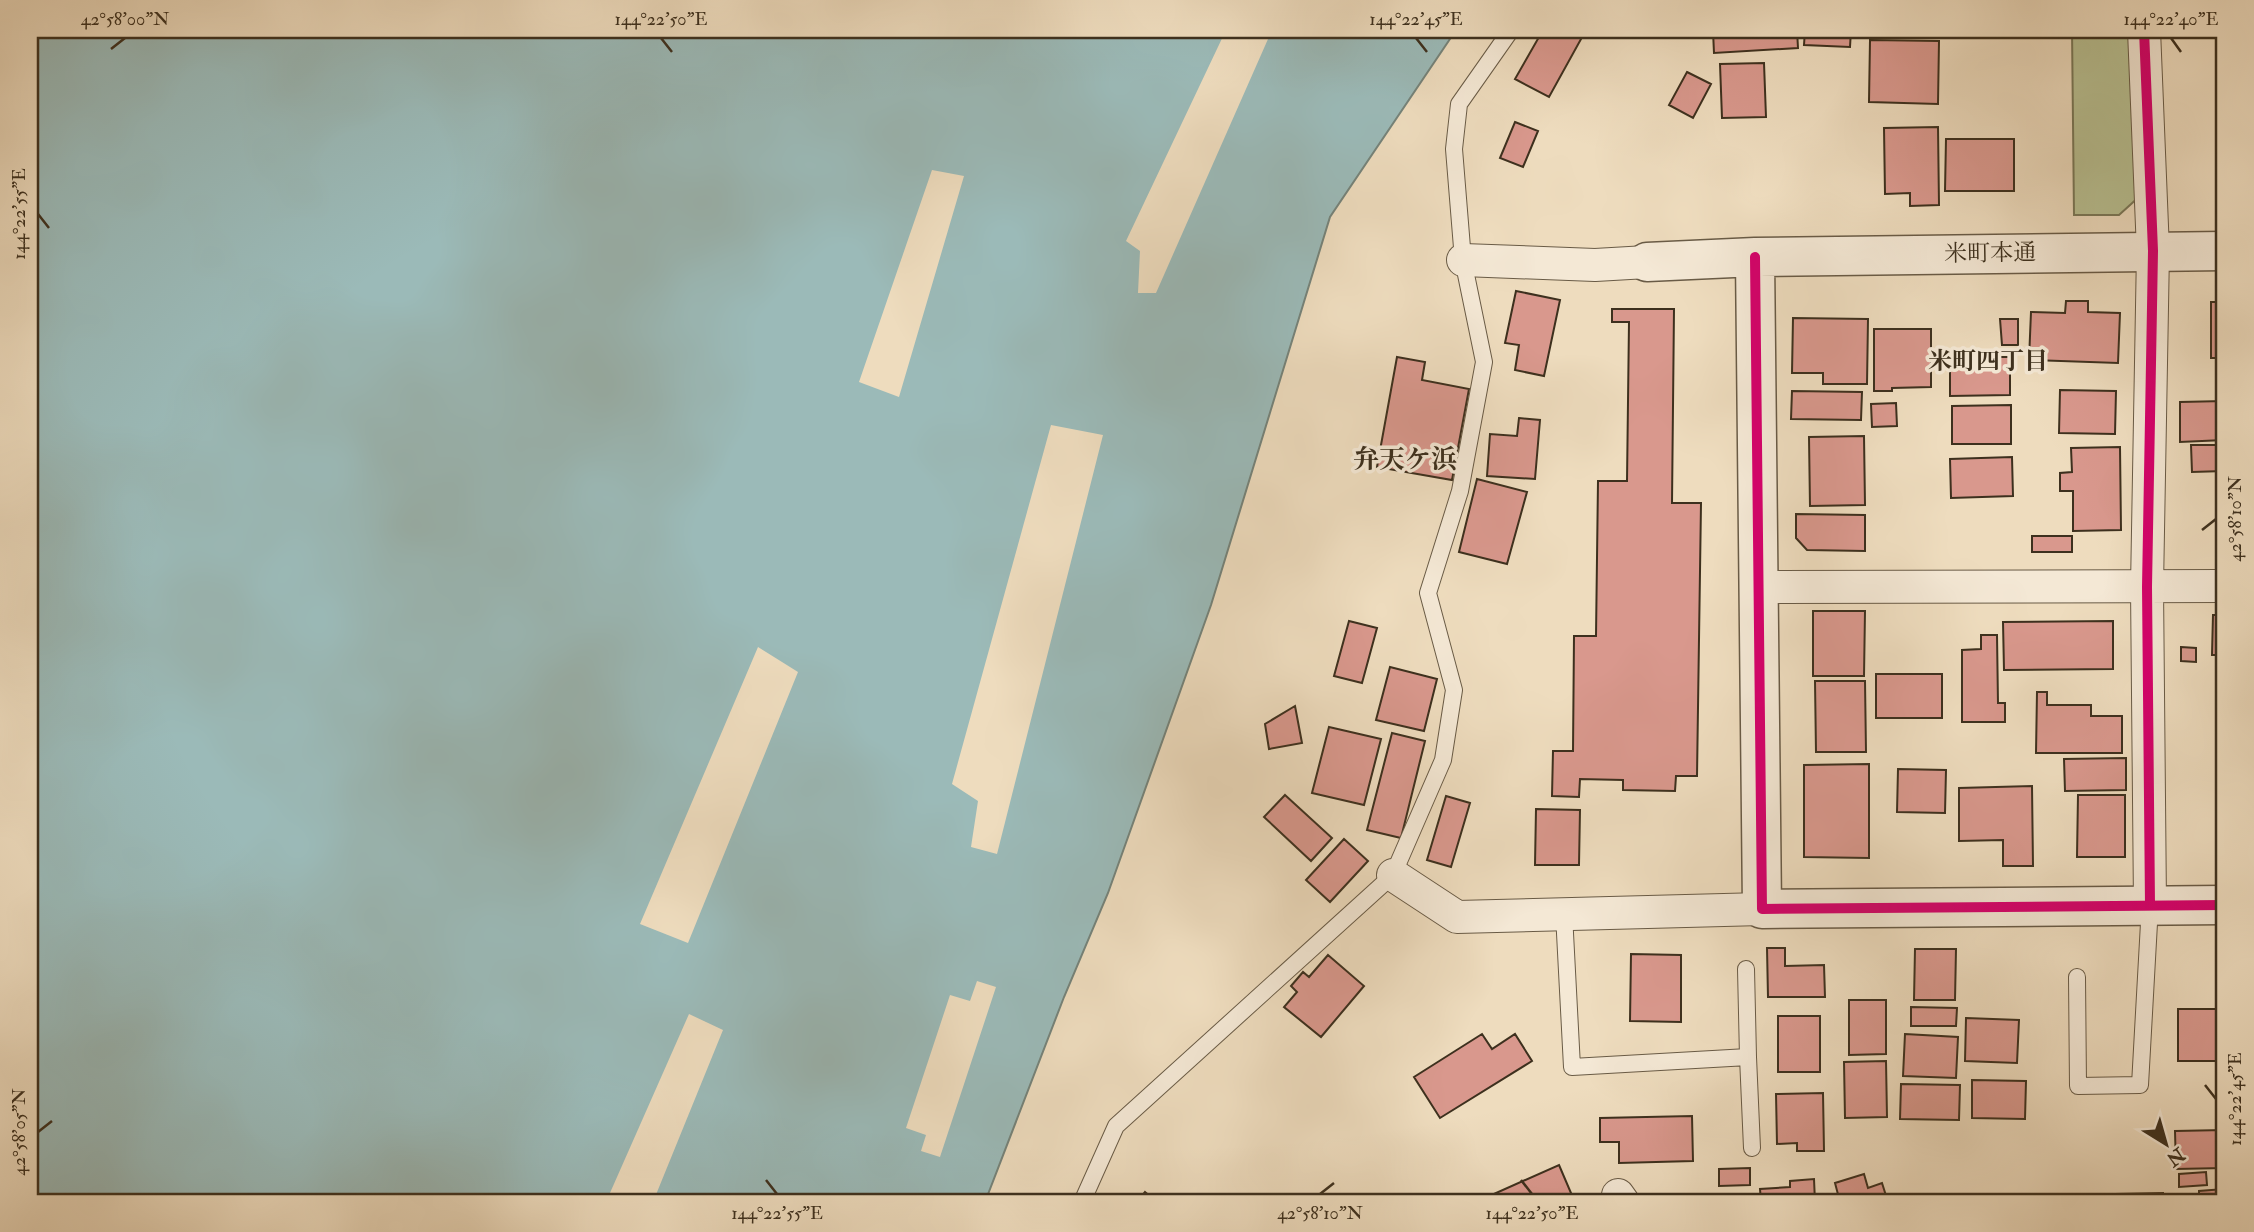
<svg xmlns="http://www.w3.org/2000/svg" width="2254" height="1232" font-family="'IM FELL Double Pica','Noto Serif JP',serif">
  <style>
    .green { fill: #b8c092; stroke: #7a7858; stroke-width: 2 }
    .water { fill: #9bbab8; stroke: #75837a; stroke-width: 2 }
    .pier { fill: #eedcbe }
    .building { fill: #d9988d; stroke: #3d301e; stroke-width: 2 }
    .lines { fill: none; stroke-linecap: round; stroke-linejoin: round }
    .service-casing { stroke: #695b46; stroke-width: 18 }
    .minor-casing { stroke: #695b46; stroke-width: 34 }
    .tertiary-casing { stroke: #695b46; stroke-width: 41 }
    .service { stroke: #f4e8d5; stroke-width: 16 }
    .minor { stroke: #f4e8d5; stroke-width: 32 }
    .tertiary { stroke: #f4e8d5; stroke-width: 38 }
    .cycleway-casing { stroke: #f4e8d5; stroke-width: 15 }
    .cycleway { stroke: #d6006c; stroke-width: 10 }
    .ticks { fill: none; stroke: #3d301e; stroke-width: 2.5 }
    .labels { text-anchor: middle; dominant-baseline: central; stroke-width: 7; stroke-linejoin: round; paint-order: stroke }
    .street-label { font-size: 23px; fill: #3d301e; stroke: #f4e8d5 }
    .neighbourhood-label { font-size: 24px; font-weight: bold; fill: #3d301e; stroke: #f4e8d5 }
    .quarter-label { font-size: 26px; font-weight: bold; fill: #3d301e; stroke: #f4e8d5 }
    .neatline { fill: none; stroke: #3d301e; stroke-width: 2.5 }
    .ticks-label { font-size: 18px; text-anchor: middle; fill: #3d301e }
  </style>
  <rect width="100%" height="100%" fill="#eedcbe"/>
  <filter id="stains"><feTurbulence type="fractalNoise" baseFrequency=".00286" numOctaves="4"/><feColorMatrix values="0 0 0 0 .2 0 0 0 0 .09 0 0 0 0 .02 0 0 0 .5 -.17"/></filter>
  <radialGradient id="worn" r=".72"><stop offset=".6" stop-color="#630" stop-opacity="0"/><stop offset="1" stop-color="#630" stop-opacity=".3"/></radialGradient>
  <!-- green -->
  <path class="green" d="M2072,30H2127L2133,37L2141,195L2119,215H2074Z"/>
  <!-- water -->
  <path class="water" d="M30,30H1456L1330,217L1211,605L1108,893L1064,997L985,1202H30Z"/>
  <!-- pier -->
  <path class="pier" d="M1226,30H1272L1156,293H1138L1140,251L1126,241Z
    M932,170L964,176L899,397L859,382Z
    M1051,425L1103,435L997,854L971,847L978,801L952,784Z
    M758,647L798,672L688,943L640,924Z
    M977,981L996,987L940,1157L921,1151L926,1135L906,1128L950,995L970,1001Z
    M689,1014L723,1030L653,1202H606Z"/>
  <!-- building -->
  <path class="building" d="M1543,30H1586L1549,97L1515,79Z
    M1726,30H1797L1798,48L1714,53L1713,31Z
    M1805,30H1851L1850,47L1804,45Z
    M1870,40L1939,41L1938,104L1869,102Z
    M1764,63L1766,117L1722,118L1720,64Z
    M1687,72L1711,84L1693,118L1669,105Z
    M1515,122L1538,131L1523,167L1500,158Z
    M1938,127L1939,205L1910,206V193L1885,194L1884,128Z
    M1946,139H2014V191H1945Z
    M1516,291L1560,300L1544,376L1515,370L1519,345L1505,343Z
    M2066,301H2088V312L2120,313L2118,363L2029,360L2031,312L2065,313Z
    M2211,302H2224V358H2211Z
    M1612,309H1674L1672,503H1701L1697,776H1676L1675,791L1623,790V780L1580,779L1579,797L1552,796L1553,751H1573L1574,636H1596L1598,481H1627L1629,322H1612Z
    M1793,318L1868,319L1867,384H1823V373H1792Z
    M2000,319H2018V345H2002Z
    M1874,329H1931V387L1892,388V391H1874Z
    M1397,357L1425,362L1422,380L1469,389L1452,480L1377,467Z
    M1950,357H2010V395L1950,396Z
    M2060,390L2116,391L2115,434L2059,433Z
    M1792,391L1862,392L1861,420L1791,419Z
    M2224,401V440L2180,442V402Z
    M1896,403L1897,426L1872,427L1871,404Z
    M2011,405V444H1952V406Z
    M1519,418L1540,420L1535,479L1487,476L1490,434L1517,436Z
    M1864,436L1865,505L1810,506L1809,437Z
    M2191,445H2224V471L2192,472Z
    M2120,447L2121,530L2073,531V491H2060V473L2072,472L2071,448Z
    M2012,457L2013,496L1951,498L1950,459Z
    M1477,479L1527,492L1507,564L1459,552Z
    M1796,514L1865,515V551L1807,550L1796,538Z
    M2032,536H2072V552H2032Z
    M1813,611H1865L1864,676H1813Z
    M2213,615H2224V655H2212Z
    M1349,621L1377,628L1362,683L1334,676Z
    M2113,621V669L2004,670L2003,622Z
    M1981,635H1997L1998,703H2005V722H1962V650L1981,649Z
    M2181,647L2196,648V662L2181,661Z
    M1390,667L1437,679L1424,731L1376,720Z
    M1876,674H1942V718H1876Z
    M1815,681H1865L1866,752H1816Z
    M2037,692H2047V705H2091V716H2122V753H2036Z
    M1295,706L1302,743L1269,749L1265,724Z
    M1329,727L1381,739L1364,805L1312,793Z
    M1392,733L1425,741L1401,838L1367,830Z
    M2126,758V790L2065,791L2064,759Z
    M1869,764V858L1804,857V765Z
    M1898,769L1946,770L1945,813L1897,812Z
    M2032,786L2033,866H2003V840L1959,841V788Z
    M1285,795L1332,838L1311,861L1264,817Z
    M2078,795H2125V857H2077Z
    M1446,796L1470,803L1451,867L1427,860Z
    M1536,809L1580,810L1579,865H1535Z
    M1344,839L1368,861L1330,902L1306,880Z
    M1767,948H1785V966L1824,965L1825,997H1768Z
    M1915,949H1956L1955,1000H1914Z
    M1631,954L1681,955V1022L1630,1021Z
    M1328,955L1364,986L1321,1037L1284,1007L1297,992L1291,986L1303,972L1309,977Z
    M1849,1000H1886V1054L1849,1055Z
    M1911,1007L1957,1008L1956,1026H1911Z
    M2178,1009H2224V1061H2178Z
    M1778,1016H1820V1072H1778Z
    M1966,1018L2019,1020L2017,1063L1965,1061Z
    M1482,1034L1492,1049L1515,1034L1532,1061L1440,1118L1414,1077Z
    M1905,1034L1958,1037L1956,1078L1903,1076Z
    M1886,1061L1887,1117L1845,1118L1844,1062Z
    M1972,1080L2026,1081L2025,1119L1972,1118Z
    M1901,1084L1960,1085L1959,1120L1900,1119Z
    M1823,1093L1824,1151H1797V1143L1777,1144L1776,1094Z
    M1692,1116L1693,1161L1619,1163V1142H1600V1118Z
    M2224,1130V1168L2176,1169L2175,1131Z
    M1559,1165L1574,1200L1476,1202Z
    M1750,1168V1185L1719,1186V1169Z
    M2206,1172L2207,1185L2179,1187V1174Z
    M1864,1174L1868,1188L1882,1183L1888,1202H1840L1835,1183Z
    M1814,1179L1815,1202H1761L1760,1189L1790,1187V1181Z
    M2224,1189V1202H2199V1191Z
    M1145,1192L1157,1202H1137Z
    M2163,1193V1202H2116V1194Z
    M1749,1199V1202H1718Z"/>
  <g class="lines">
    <defs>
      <path id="service" d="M1564,914L1572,1067L1748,1057L1752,1148
        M1746,969L1748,1057
        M2077,977L2078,1086L2140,1085L2150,905
        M1082,1202L1116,1126L1393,875L1443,760L1454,690L1428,593L1460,491L1484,362L1463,260L1454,149L1459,104L1511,30"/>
      <path id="minor" d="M2144,30L2153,251L2147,587L2150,905
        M1463,260L1595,265L1647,262
        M1760,587L2224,586
        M1393,875L1457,917L1762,909
        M1618,1195L1623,1202"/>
      <path id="tertiary" d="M1755,257L1762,909L2224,905
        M1647,262L1755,257L2224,251"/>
    </defs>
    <!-- service casing -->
    <use href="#service" class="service-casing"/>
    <!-- minor casing -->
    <use href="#minor" class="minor-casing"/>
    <!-- tertiary casing -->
    <use href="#tertiary" class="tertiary-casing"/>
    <!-- service -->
    <use href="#service" class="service"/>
    <!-- minor -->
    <use href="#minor" class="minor"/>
    <!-- tertiary -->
    <use href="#tertiary" class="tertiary"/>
    <defs>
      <path id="cycleway" d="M2144,30L2153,251L2147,587L2150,905
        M1755,257L1762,909L2224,905"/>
    </defs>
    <!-- cycleway casing -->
    <use href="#cycleway" class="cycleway-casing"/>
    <!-- cycleway -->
    <use href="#cycleway" class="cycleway"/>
  </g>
  <!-- ticks -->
  <path class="ticks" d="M661,38L672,52M1416,38L1427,52M2171,38L2181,52M111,49L125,38M38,214L49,228M2202,530L2216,519M2205,1085L2216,1099M38,1132L52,1121M766,1180L777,1194M1521,1180L1532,1194M1320,1194L1334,1183"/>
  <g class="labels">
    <!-- street labels -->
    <g class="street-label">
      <text transform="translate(1990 253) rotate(-1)">米町本通</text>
    </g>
    <!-- neighbourhood labels -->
    <g class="neighbourhood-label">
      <text x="1988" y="361">米町四丁目</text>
    </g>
    <!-- quarter labels -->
    <g class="quarter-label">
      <text x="1405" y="460">弁天ケ浜</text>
    </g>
  </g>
  <!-- margin -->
  <rect width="2254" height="1232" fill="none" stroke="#eedcbe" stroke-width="77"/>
  <!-- north arrow -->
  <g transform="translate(2166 1144) rotate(143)" stroke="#f4e8d5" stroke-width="5" paint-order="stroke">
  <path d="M0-5L12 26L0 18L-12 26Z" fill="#3d301e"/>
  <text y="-10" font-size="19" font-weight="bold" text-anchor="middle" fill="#3d301e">N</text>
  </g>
  <rect x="38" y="38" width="2178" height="1156" class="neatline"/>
  <g class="ticks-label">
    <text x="125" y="25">42°58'00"N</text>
    <text x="661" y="25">144°22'50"E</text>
    <text x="1416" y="25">144°22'45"E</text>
    <text x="2171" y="25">144°22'40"E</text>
    <text transform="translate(19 214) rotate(-90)" y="6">144°22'55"E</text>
    <text transform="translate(2235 519) rotate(-90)" y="6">42°58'10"N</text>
    <text transform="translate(2235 1099) rotate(-90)" y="6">144°22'45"E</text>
    <text transform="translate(19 1132) rotate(-90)" y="6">42°58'05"N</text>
    <text x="777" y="1219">144°22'55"E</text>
    <text x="1320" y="1219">42°58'10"N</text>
    <text x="1532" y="1219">144°22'50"E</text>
  </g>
  <rect width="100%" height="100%" filter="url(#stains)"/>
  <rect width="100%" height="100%" fill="url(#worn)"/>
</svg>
